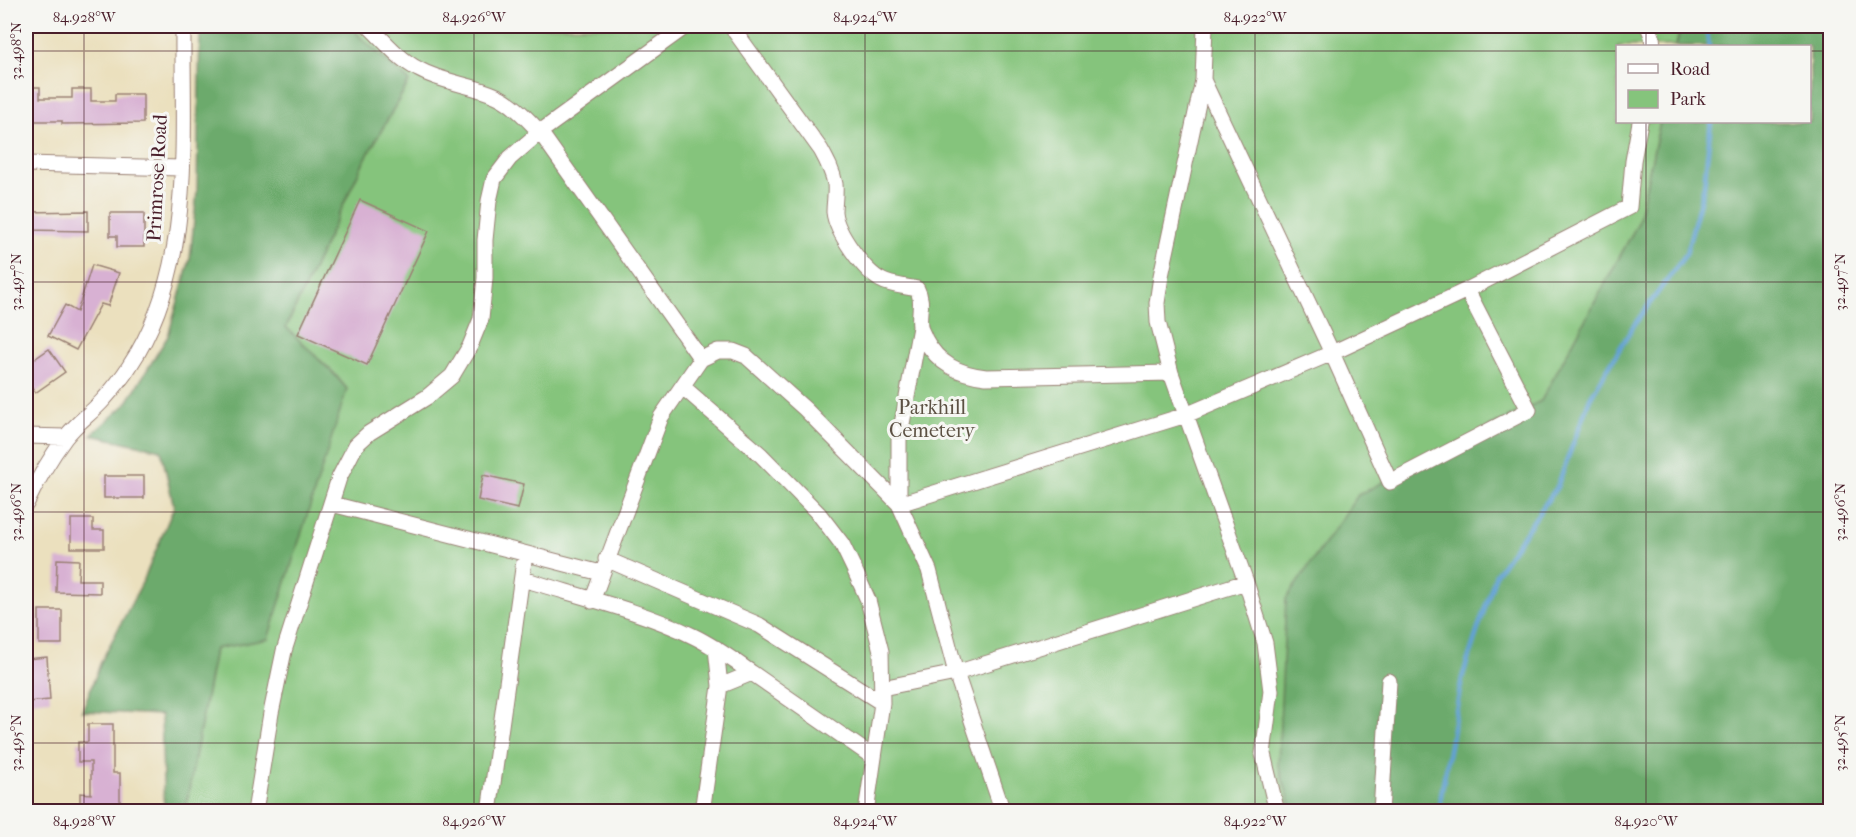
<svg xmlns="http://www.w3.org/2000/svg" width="1856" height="837" font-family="'IM FELL French Canon',serif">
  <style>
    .green { fill: #85c47c; stroke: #687254; stroke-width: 1.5 }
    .forest { fill: #6caa6c; stroke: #5b644c; stroke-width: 1.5 }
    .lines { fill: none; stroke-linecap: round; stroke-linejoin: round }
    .stream { stroke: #62a1d4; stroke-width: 4.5 }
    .building { fill: #d8b1d3 }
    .minor-casing { stroke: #9a8074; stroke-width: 17 }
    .minor { stroke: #fff; stroke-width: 15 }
    .ticks { fill: none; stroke: #4a1f2b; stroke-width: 1.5; stroke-opacity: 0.45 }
    .labels { text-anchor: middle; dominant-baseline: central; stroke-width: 6; stroke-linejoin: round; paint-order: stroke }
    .street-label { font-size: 20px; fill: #4a1f2b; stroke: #f6f6f2 }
    .park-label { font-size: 20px; fill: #5c5143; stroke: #f6f6f2 }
    .neatline { fill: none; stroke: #4a1f2b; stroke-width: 2 }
    .ticks-label { font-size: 15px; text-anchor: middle; fill: #4a1f2b }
  </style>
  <rect width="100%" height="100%" fill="#f6f6f2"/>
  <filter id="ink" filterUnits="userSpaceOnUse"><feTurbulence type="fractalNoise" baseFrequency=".0167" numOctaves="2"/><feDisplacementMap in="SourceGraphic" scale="12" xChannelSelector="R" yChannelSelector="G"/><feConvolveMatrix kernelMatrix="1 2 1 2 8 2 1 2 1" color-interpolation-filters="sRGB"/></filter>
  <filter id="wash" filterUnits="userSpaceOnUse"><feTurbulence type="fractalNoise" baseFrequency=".008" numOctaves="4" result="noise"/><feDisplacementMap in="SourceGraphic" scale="24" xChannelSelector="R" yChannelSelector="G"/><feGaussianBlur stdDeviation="1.35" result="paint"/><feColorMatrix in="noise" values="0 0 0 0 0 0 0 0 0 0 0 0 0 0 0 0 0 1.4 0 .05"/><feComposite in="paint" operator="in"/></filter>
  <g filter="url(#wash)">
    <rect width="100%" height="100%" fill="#ebe0be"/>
    <!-- green -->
    <path class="green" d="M352,26H1678L1680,30L1676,46H1618V122H1660L1638,223L1541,401L1358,495L1278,765L1293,811L185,812L215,649L347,389L334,373L286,328L362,165L409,82L360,37Z"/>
    <!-- forest -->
    <path class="forest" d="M200,26H352L360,37L409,81L362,165L286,327L334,374L347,389L268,639L215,649L185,811L164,812L161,715L82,711L101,662L144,579L174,507L161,450L91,435L126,404L168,336L190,259L197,191Z
      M1678,26H1830V811H1293L1278,765L1286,599L1358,495L1541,401L1638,223L1660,122H1810V46H1676L1680,30Z"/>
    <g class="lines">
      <!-- stream -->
      <path class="stream" d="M1706,26L1709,46
        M1438,812L1462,678L1496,574L1557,487L1590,398L1634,325L1686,254L1704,186L1711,122"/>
    </g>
    <g id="blocks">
      <!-- building -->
      <path class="building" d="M26,87H40V98H72V89H91V101H115V94H143V123L62,124V121H26Z
        M360,200L429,231L367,365L298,334Z
        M88,211V231L26,230V212Z
        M110,213H144V247H117V236H110Z
        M92,265L119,273L108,306L101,304L76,350L48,336L65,305L77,312Z
        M49,349L65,372L35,393L26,379V365Z
        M483,475L524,484L518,509L478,500Z
        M104,476H144V498H104Z
        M71,519H93V530H104V548H71Z
        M57,559L79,560L78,580H100V593L56,592Z
        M39,610H62V644H39Z
        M47,657L50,700L27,702L26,659Z
        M88,724H113V773H120V808L80,807V793L91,794V762H78V742H88Z"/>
    </g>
  </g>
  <g filter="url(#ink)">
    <use href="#blocks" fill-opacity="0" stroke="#9a8074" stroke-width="1.5"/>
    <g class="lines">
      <defs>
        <path id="minor" d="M369,26C384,41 399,59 418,69C443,83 471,84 497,96C514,104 527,119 540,132L701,359L718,351H733L746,356L805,409L899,504L929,570L956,673L1003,812
          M731,26L821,150C827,161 833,172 835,184C836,194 834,203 834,212C836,232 864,271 881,280C891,286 906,286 917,289C924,302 918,312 920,326C920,330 924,335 925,339C938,364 959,374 986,377L1171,373
          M1205,26L1203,80L1332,353L1390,482L1529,410L1467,290
          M1648,26L1652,36L1653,46
          M1203,80L1161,276L1157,303L1158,322L1171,373L1246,582L1265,643L1271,691L1263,754L1277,812
          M26,164L181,168
          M920,327L899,440V504L1186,415L1332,353L1467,290L1629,207L1633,161L1640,122
          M683,387L761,455L819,514L842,544L855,571L868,600L881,651L882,703L866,812
          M26,436L65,437
          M26,504C37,481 50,458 65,438C76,423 92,413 104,399C113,389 122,378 129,367C195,268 182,139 183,26
          M332,504L601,573
          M606,559L759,625L882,703
          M523,579C578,596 642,611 693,636C714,646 733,660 752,673
          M592,601L661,417L701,359
          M716,648L720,686
          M882,688L956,673L1246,582
          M255,812L271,713L284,651L339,478L356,445L369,433L427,397L452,376L470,346L481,319L485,278V240L489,201L494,179L510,158L540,132L686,26
          M489,812L525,554
          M702,812L720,686L752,673L873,757
          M1381,812L1389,681"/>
      </defs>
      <!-- minor casing -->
      <use href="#minor" class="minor-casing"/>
      <!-- minor -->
      <use href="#minor" class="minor"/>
    </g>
  </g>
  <!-- ticks -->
  <path class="ticks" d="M84,26V812M474,26V812M865,26V812M1255,26V812M1646,26V46M26,51H1618M1810,51H1830M1646,122V812M26,282H1830M26,512H1830M26,743H1830"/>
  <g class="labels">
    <!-- street labels -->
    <g class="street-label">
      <text transform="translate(157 178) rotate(-87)">Primrose Road</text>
    </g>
    <!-- park labels -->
    <g class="park-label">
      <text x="932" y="407">Parkhill<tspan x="932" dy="23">Cemetery</tspan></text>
    </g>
  </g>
  <!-- margin -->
  <rect width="1856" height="837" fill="none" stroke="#f6f6f2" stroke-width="66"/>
  <!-- legend -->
  <rect x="1616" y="45" width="195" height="78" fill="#f6f6f2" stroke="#b1a0a2" stroke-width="1.5"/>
  <rect x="1628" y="64" width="30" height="9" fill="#ffffff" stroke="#b1a0a2" stroke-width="1.5"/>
  <text x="1670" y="75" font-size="18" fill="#4a1f2b">Road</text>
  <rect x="1628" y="90" width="30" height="18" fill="#85c47c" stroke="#b1a0a2" stroke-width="1.5"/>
  <text x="1670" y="105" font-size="18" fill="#4a1f2b">Park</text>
  <rect x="33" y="33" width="1790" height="771" class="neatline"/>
  <g class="ticks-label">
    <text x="84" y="22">84.928°W</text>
    <text x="474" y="22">84.926°W</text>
    <text x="865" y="22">84.924°W</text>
    <text x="1255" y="22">84.922°W</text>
    <text transform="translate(16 51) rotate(-90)" y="5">32.498°N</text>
    <text transform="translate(16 282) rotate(-90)" y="5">32.497°N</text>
    <text transform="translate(1840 282) rotate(-90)" y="5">32.497°N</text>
    <text transform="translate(16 512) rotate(-90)" y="5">32.496°N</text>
    <text transform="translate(1840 512) rotate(-90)" y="5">32.496°N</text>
    <text transform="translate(16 743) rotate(-90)" y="5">32.495°N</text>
    <text transform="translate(1840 743) rotate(-90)" y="5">32.495°N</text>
    <text x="84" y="826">84.928°W</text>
    <text x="474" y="826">84.926°W</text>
    <text x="865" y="826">84.924°W</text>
    <text x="1255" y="826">84.922°W</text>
    <text x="1646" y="826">84.920°W</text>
  </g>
</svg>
